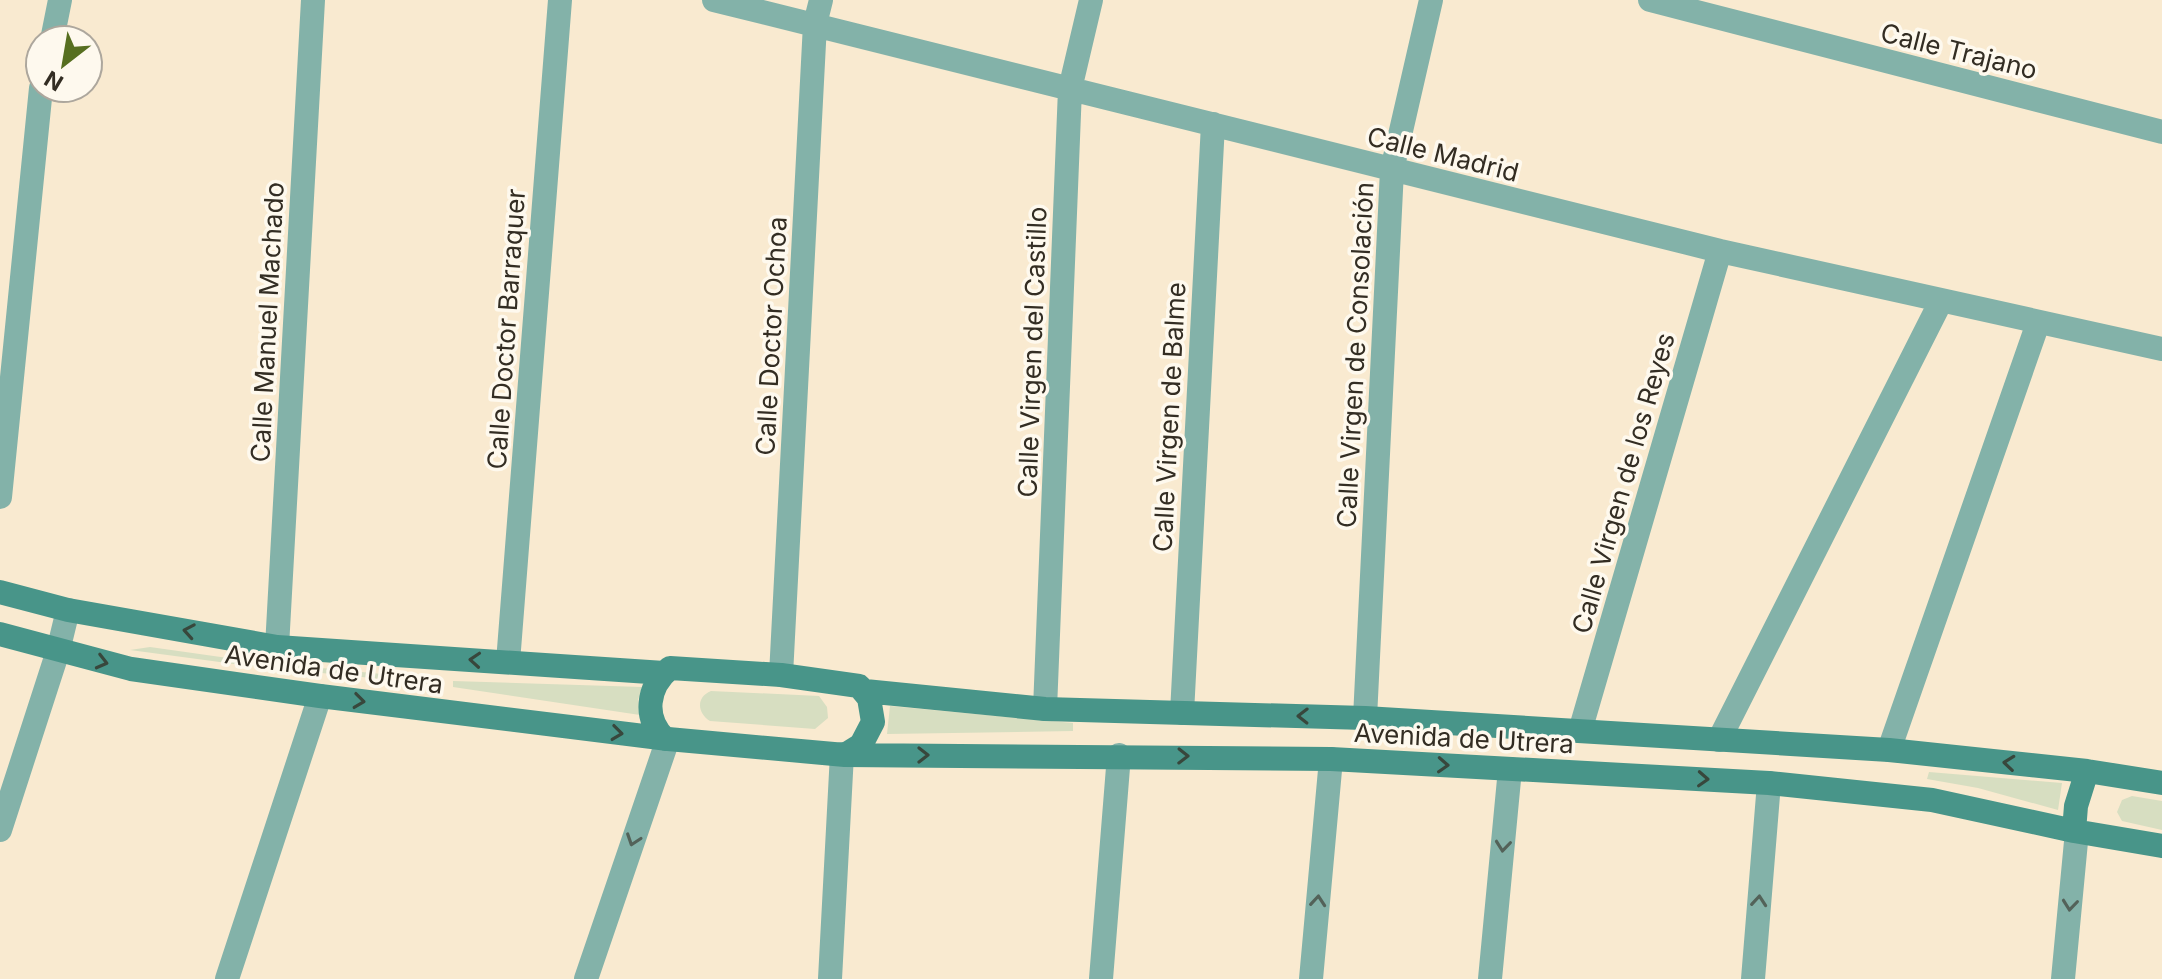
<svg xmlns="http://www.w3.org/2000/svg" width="2162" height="979" font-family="Inter,sans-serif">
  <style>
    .green { fill: #d7dec1 }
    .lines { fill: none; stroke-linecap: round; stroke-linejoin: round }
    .street { stroke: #83b2a9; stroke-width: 24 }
    .secondary { stroke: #489589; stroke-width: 24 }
    .oneway { stroke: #38473c }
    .oneway2 { stroke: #536259 }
    .labels { text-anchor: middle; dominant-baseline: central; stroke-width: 7; stroke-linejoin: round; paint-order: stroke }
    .street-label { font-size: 26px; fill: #332d23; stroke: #fef9ee }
  </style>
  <rect width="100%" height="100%" fill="#f9ead0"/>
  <!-- green -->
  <path class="green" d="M150,647L242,660L432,679V684L242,665L130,650Z
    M453,681L642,687L638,700L640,715L453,687Z
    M711,691L819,696L827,707L828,718L815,729L710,721C697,713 696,697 711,691Z
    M890,706L1073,723V731L887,734Z
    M1929,772L2062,783L2058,810L1978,788L1927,779Z
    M2132,796L2162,801V830L2122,821L2117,812L2122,800Z"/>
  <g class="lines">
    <!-- street -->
    <path class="street" d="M714,0L1720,251L2162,349
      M1650,0L2162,132
      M52,40L60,0
      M0,497L41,88
      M277,647L313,0
      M508,662L560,0
      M781,675L815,24L821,0
      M1045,709L1070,89L1091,0
      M1182,713L1213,124
      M1365,718L1392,170L1431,0
      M1580,731L1720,251
      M1719,740L1941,301
      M1889,750L2038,323
      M0,830L58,651L68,610
      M227,979L320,696
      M586,979L668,739
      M830,979L842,754
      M1101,979L1119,755
      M1311,979L1331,759
      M1490,979L1510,769
      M1753,979L1769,783
      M2063,979L2077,831"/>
    <!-- secondary -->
    <path class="secondary" d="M0,592L68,610L277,647L664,673
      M0,634L131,669L320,696L668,739L845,755L1331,759L1769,783L1932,800L2074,831L2162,846
      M865,691L1045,709L1365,718L1889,750L2087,771L2162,783
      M665,739C643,718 647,687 670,668L781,675L859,686L869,698L873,722L861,745L845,755
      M2074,831L2076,806L2087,771"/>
  </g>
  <!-- one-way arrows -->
  <defs><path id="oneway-chevron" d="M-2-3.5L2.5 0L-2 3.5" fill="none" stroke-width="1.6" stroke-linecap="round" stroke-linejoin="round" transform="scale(2)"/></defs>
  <g class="oneway">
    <use href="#oneway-chevron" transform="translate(189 631) rotate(-170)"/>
    <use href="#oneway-chevron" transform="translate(475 660) rotate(-176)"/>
    <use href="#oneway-chevron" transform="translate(102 662) rotate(14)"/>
    <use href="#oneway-chevron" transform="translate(359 701) rotate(7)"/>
    <use href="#oneway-chevron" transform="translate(1303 716) rotate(-179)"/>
    <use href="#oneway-chevron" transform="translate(617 733) rotate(7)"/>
    <use href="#oneway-chevron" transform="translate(923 755)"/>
    <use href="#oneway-chevron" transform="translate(1183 756) rotate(1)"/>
    <use href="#oneway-chevron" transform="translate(2009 763) rotate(-174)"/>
    <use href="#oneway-chevron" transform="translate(1443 765) rotate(3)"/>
    <use href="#oneway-chevron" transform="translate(1703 779) rotate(3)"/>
  </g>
  <g class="oneway2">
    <use href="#oneway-chevron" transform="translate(633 840) rotate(109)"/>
    <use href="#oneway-chevron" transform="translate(1503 846) rotate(96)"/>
    <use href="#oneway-chevron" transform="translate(1318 901) rotate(-85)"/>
    <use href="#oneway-chevron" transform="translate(1759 901) rotate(-85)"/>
    <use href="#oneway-chevron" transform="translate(2070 905) rotate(96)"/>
  </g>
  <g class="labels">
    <!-- street labels -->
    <g class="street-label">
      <text transform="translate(1959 51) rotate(14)">Calle Trajano</text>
      <text transform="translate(1443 154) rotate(14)">Calle Madrid</text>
      <text transform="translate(267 322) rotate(-87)">Calle Manuel Machado</text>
      <text transform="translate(506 329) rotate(-86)">Calle Doctor Barraquer</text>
      <text transform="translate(771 336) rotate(-87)">Calle Doctor Ochoa</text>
      <text transform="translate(1032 352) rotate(-88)">Calle Virgen del Castillo</text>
      <text transform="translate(1355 355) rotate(-87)">Calle Virgen de Consolación</text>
      <text transform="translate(1169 417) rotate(-87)">Calle Virgen de Balme</text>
      <text transform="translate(1623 483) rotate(-74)">Calle Virgen de los Reyes</text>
      <text transform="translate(334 669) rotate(8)">Avenida de Utrera</text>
      <text transform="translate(1464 738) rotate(3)">Avenida de Utrera</text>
    </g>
  </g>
  <!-- north arrow -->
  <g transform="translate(64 64) rotate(211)"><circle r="38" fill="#fef9ee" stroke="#ada79d" stroke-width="2"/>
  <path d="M0-6L14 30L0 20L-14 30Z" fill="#576f20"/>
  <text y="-12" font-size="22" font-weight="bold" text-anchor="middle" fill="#332d23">N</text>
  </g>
</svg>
